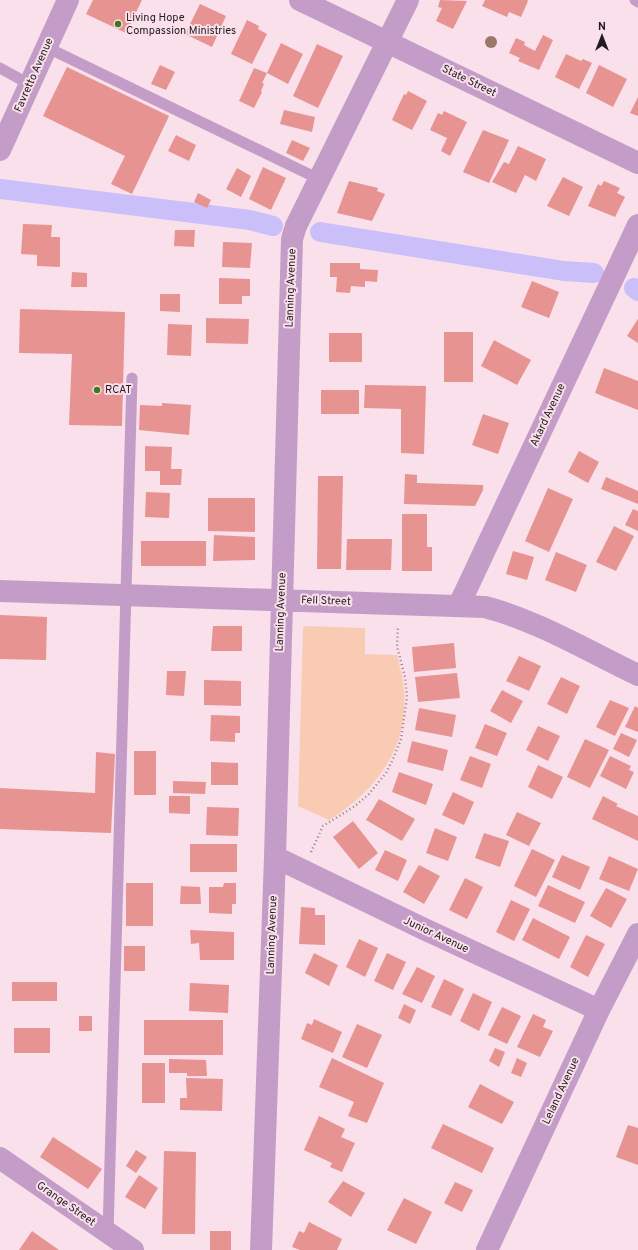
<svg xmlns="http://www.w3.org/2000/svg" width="638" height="1250" font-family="Overpass,sans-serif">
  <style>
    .green { fill: #facbb3 }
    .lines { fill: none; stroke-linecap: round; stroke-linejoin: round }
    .canal { stroke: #cbbffa; stroke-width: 20 }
    .building { fill: #e79392 }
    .path { stroke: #928289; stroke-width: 2.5; stroke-dasharray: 1 3; stroke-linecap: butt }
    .lane { stroke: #c39dc8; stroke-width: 11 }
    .street { stroke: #c39dc8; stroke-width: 22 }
    .tree { fill: #9c786b }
    .poi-dot { fill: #3e7911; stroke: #f9e0ea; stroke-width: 1.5 }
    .labels { text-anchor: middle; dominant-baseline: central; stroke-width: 4; stroke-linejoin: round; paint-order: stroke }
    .poi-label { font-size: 11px; fill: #231b1f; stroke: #f9e0ea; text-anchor: start }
    .street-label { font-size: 11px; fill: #231b1f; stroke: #f9e0ea }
  </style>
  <rect width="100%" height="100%" fill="#f9e0ea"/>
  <!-- green -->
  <path class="green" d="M305,626L365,628V654L397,655C399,664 402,673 403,682C412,743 379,789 329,820L298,806L303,628Z"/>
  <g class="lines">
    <!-- canal -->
    <path class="canal" d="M0,189L250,220L273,226
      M320,232L564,271L594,273
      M634,288L638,291"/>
  </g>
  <!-- building -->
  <path class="building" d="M93,0H142L126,33L86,14Z
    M440,0L467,1L453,29L436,21L442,8L438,7Z
    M485,0H527L528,1L521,17L509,12L507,17L482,6Z
    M200,4L226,16L212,47L185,34Z
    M247,20L259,26L258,29L267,34L252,64L231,54Z
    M543,35L553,40L539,70L518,61L520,58L509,53L516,38L525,42L524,45L535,51Z
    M281,43L303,54L288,84L267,73Z
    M317,44L343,56L318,108L293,96Z
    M566,54L581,61L583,59L592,63L579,89L555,77Z
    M160,65L175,72L166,90L151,84Z
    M599,65L627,79L613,107L586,93Z
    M67,67L169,116L132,194L111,184L125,156L43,116Z
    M254,68L267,73L262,83L264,84L261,91L262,92L254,108L239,101Z
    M408,91L427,101L412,130L392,120L404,94L406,95Z
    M638,97V116L630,113Z
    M284,110L315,117L312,132L280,124Z
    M444,111L467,122L450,156L441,151L447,138L430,130L438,113L442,115Z
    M483,130L509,140L489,183L463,172Z
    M176,135L196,145L189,161L168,151Z
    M292,140L310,148L303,161L286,153Z
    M518,146L546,159L536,181L525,175L516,193L492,182L504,162L509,164Z
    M263,167L286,178L271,210L249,199Z
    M237,168L251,176L241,197L226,189Z
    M563,177L583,187L569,216L547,206Z
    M349,181L378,188L377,191L385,194L372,221L337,213Z
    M604,181L620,188L617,193L625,197L615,217L588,206L598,184L601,186Z
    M198,193L211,200L207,208L194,202Z
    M23,224L52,225L51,237H60V267L37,266V255L21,254Z
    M175,230H195L194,247L174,246Z
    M223,242L252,243L250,268L222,267Z
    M330,263H360V269L378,270L377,282L365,281V287L351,286L350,293L336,292L337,277H330Z
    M72,272L87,273V287H71Z
    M219,278L250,279V296H242V304H219Z
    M532,281L559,292L549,318L521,307Z
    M160,294H180V312L160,311Z
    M20,309L125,312L122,426L69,425L72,354L19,353Z
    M206,318L249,319L248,344L206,343Z
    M638,319V343L627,336Z
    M168,324L192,325L191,356L167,355Z
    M444,332H473V382H444Z
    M329,333H362V362H329Z
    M494,340L531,360L517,385L481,366Z
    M604,368L638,381V410L595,393Z
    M365,385L426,386L424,454L401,453V409L364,408Z
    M321,390H359V414H321Z
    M162,403L191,405L189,435L139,430L140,405L162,406Z
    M483,414L509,423L498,454L472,445Z
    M145,446L172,447L171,469H182L181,485H160V471H145Z
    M579,451L599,462L588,483L568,472Z
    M405,474L417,475V483L483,485V490L475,506L404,504Z
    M318,476H343L341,569H317Z
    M606,477L638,491V504L601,489Z
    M548,488L573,499L549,552L525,541Z
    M146,492L170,493L169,518L145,517Z
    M208,498H255V532L208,531Z
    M633,509L638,511V531L625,525Z
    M402,514H427V547H432V571H402Z
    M614,526L634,536L616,571L596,562Z
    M214,535L255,537V560L213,561Z
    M347,539H392L391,570H346Z
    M141,541H206V566H141Z
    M513,551L534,557L527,580L506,574Z
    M556,552L587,565L576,592L545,580Z
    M0,615L47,617L46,660L0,659Z
    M213,626H242V651H211Z
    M454,643L456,668L414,672L412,647Z
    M519,656L541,666L529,691L506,681Z
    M167,671H186L184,696L166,695Z
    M457,673L460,698L418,702L415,677Z
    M561,677L580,686L567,714L547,704Z
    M204,680L241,681V706L204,705Z
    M502,690L523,701L511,723L490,711Z
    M610,700L629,708L615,736L596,727Z
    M635,706L638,708V732L625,727Z
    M419,708L456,715L452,737L415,730Z
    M211,715L240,716V733H235V742L210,741Z
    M485,724L507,733L497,756L475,748Z
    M538,726L560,736L548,761L526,750Z
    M621,733L637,740L629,757L613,749Z
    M585,739L609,750L590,788L567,777Z
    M412,741L448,750L443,771L407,762Z
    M134,751H156V795H134Z
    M96,752L115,754L111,833L0,829V788L95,793Z
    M470,756L491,764L482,788L460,780Z
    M610,756L631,766L629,770L634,772L626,789L600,776Z
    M211,762L238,763V785H211Z
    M538,765L563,777L552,799L528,787Z
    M399,772L433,784L426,805L392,792Z
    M173,781L206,782L205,794L173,793Z
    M453,792L474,802L464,825L442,815Z
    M169,796H190V814L169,813Z
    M603,796L618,804L616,806L638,816V841L592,819Z
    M379,799L415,819L402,841L366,820Z
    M207,807L239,808L238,836L206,835Z
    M517,812L541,823L529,846L506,835Z
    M353,821L378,853L359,869L333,837Z
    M435,828L457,837L448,861L426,853Z
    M484,833L509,841L500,867L475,858Z
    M190,844H237V872H190Z
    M532,849L555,860L536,897L514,886Z
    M385,850L407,860L398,881L375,870Z
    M562,855L590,867L580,890L552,877Z
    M609,856L638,869L629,891L599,879Z
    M419,865L440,876L424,904L403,892Z
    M465,878L483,887L467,919L449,910Z
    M126,883H153V926H126Z
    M224,883H236V904H232V914L209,913V887H223Z
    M548,885L585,902L575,923L538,906Z
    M181,886L200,887L201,904H180Z
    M606,888L627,899L611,928L590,916Z
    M511,900L530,909L514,941L496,932Z
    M301,907L315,908V915H325V945L299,944Z
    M533,918L570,937L559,959L522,940Z
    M190,930L234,932V960H200L199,943L191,944Z
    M586,935L605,944L588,977L570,967Z
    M359,939L378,948L365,977L346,967Z
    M124,946H145V971H124Z
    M314,953L338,965L329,986L305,973Z
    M387,953L406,962L393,990L374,981Z
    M417,967L435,976L422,1003L402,994Z
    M444,979L464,989L451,1016L431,1007Z
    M12,982H57V1001H12Z
    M190,983L229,985L228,1013L189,1011Z
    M473,993L492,1002L479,1031L460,1021Z
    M404,1004L416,1010L410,1024L398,1018Z
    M502,1007L521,1016L507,1044L488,1035Z
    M533,1014L546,1020L543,1027L553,1031L540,1057L517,1047Z
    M79,1016H92V1031H79Z
    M314,1019L342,1032L333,1053L301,1039L307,1023L312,1025Z
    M144,1020H223V1055H144Z
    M357,1024L382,1035L367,1068L342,1057Z
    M14,1028H50V1053H14Z
    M495,1048L505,1052L499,1067L489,1061Z
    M332,1058L384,1083L367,1123L348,1116L354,1102L319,1087Z
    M517,1058L527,1063L521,1077L511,1073Z
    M169,1059L206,1060L207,1076H187V1073H169Z
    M142,1063H165V1103H142Z
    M186,1078L223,1079L222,1111L180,1110V1098H187Z
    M480,1084L514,1102L502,1124L468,1107Z
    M319,1116L345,1129L341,1137L355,1143L342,1172L330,1167L332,1163L304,1150Z
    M443,1124L494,1148L482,1173L431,1148Z
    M628,1125L638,1128V1165L616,1157Z
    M53,1137L102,1169L88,1189L40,1157Z
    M136,1150L147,1157L136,1173L126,1166Z
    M164,1151L196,1152L195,1234H162Z
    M139,1175L158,1188L145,1209L125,1197Z
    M343,1181L365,1193L351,1217L328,1202Z
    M455,1182L473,1190L462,1212L444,1203Z
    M404,1198L432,1212L416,1244L387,1230Z
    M309,1222L342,1239L337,1250H300L292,1247L299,1231L304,1233Z
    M32,1231L59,1250H19Z
    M210,1231H231V1250H210Z"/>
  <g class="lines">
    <!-- path -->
    <path class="path" d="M311,852L323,826L355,806L369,794L386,773L394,757L401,739L407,697L405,677L397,646L398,626"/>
    <!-- lane -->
    <path class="lane" d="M635,0L638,2
      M46,47L319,179
      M0,68L29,84
      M108,1233L132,378"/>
    <!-- street -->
    <path class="street" d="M300,0L638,163
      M0,150L68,0
      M0,591L485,607C536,620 590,652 638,675
      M459,605L638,225
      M275,857L424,929L599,1010
      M0,1158L133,1250
      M261,1250L275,857L292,239L296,226L408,0
      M487,1250L599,1010L638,934"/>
  </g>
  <!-- trees -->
  <circle class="tree" cx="491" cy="42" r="6"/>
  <!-- markers -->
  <g class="poi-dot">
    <circle cx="118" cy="24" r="4"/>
    <circle cx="97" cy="390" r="4"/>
  </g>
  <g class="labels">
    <!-- poi labels -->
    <g class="poi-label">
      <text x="126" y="18">Living Hope<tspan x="126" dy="13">Compassion Ministries</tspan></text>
      <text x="105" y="390">RCAT</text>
    </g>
    <!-- street labels -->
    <g class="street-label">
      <text transform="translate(34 75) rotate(-66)">Favretto Avenue</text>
      <text transform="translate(469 81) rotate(26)">State Street</text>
      <text transform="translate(291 288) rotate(-88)">Lanning Avenue</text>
      <text transform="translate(548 415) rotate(-65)">Akard Avenue</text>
      <text transform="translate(326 601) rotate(2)">Fell Street</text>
      <text transform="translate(281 612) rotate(-88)">Lanning Avenue</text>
      <text transform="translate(272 935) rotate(-88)">Lanning Avenue</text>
      <text transform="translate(436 935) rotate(25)">Junior Avenue</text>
      <text transform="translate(561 1091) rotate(-65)">Leland Avenue</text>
      <text transform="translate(66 1204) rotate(35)">Grange Street</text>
    </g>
  </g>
  <!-- north arrow -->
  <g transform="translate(602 36)" stroke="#f9e0ea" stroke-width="3" paint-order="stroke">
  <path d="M0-3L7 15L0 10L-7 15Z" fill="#231b1f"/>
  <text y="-6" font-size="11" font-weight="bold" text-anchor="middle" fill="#231b1f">N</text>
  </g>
</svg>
